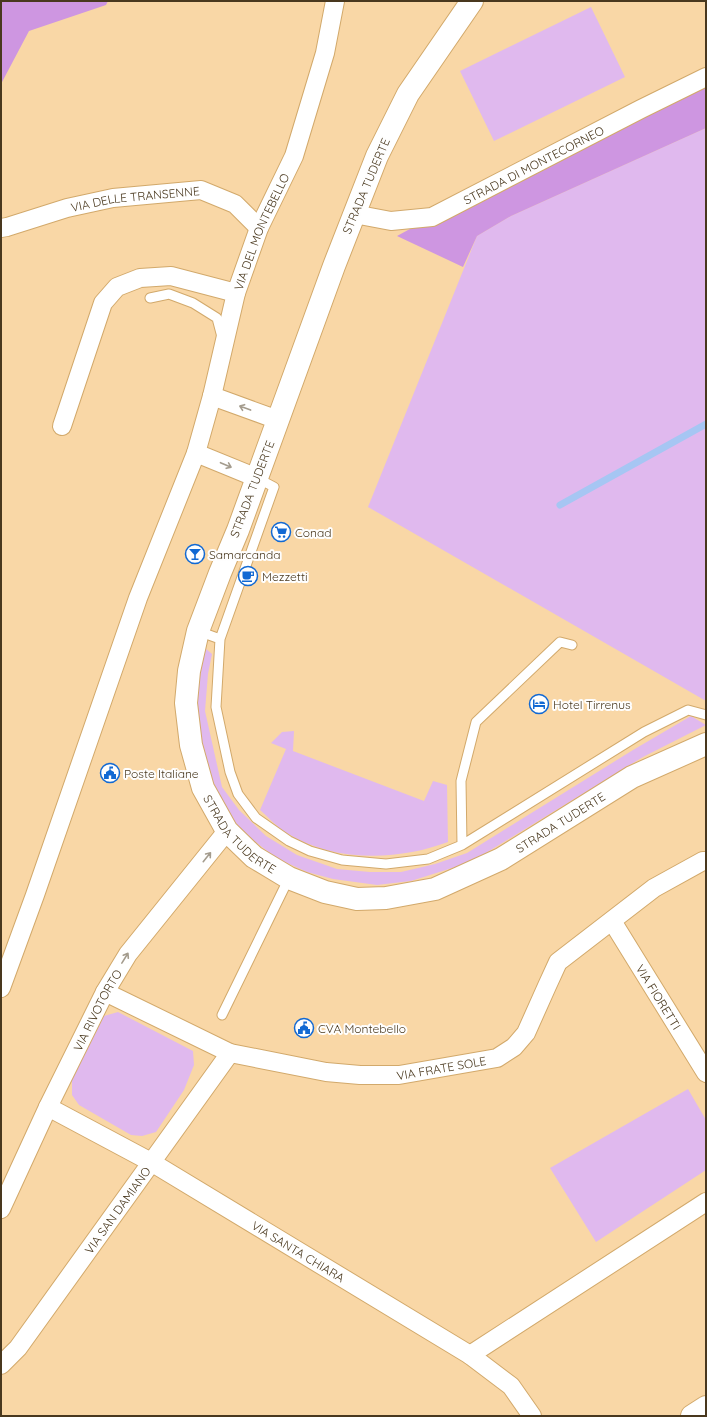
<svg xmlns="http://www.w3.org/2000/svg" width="707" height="1417" font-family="Quicksand,sans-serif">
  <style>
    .green { fill: #e0b9ee }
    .forest { fill: #ce96e1 }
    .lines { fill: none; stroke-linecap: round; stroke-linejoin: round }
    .stream { stroke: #a6c6f3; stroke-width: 7 }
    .lane-casing { stroke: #d2a96b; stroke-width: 11 }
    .street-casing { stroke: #d2a96b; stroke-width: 20 }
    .secondary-casing { stroke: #d2a96b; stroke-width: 24 }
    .lane { stroke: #fff; stroke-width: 9 }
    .street { stroke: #fff; stroke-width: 18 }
    .secondary { stroke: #fff; stroke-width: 22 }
    .oneway { stroke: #a49c8e }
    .labels { text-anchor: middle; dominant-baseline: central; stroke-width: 4; stroke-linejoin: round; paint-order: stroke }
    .street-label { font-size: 12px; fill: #49381e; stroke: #fefefe }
    .poi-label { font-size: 12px; fill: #49381e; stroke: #fefefe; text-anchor: start }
  </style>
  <rect width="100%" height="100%" fill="#f9d7a6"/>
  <!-- green -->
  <path class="green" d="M591,7L625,77L494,141L460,71Z
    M706,128V701L368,507L477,236L511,216Z
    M205,648L212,654L208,674L205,711L222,787L239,810L266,836L297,855L337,869L370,872H401L435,864L467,853L633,750L691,716L706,725L643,757L471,862L411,881L377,885L333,879L307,872L276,858L243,832L219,803L202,751L196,701Z
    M294,731L293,751L424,801L433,781L447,785L448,842C436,846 424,850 412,852C370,860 322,856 285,832C276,826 268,817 260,810L286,749L271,743L282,732Z
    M118,1012L193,1051L194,1065L184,1090L156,1132L142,1136L131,1135L79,1105L72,1095V1079L104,1016Z
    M688,1089L706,1120V1170L596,1242L550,1168Z"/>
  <!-- forest -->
  <path class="forest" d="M1,1H108L106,5L29,31L1,84Z
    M706,77V128L511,216L477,236L463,267L397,236L432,217Z"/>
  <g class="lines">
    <!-- stream -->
    <path class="stream" d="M560,505L706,424"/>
    <defs>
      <path id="lane" d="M150,298L169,294L193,303L217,318L222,337
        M257,478L274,487L220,639L216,707L230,772L238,794L256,818L289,841L310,851L342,860L386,864L428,859L462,845L644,732L688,710L706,715
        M198,631L220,639
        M462,845L461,781L476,722L560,642L572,645
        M222,1015L289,878"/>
      <g id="street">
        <path id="s1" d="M354,214L391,221L432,217L641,109L706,77"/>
        <path id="s2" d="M1,228L7,227L67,208L113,198L201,190L235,204L259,228"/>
        <path d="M212,396L278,420"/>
        <path d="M62,426L103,303L117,287L140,278L171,276L236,293"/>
        <path d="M196,453L257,478"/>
        <path id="s3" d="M612,921L706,1073"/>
        <path id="s4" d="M1,988L35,895L138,598L196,453L212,396L236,293L259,228L294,156L325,53L335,1"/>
        <path id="s5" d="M105,992L230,1053L326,1072L360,1075H399L497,1058L514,1047L526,1033L547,986L558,962L654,888L703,861H706"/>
        <path id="s6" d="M48,1107L151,1162L470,1355L511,1386L532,1416"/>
        <path id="s7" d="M1,1209L48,1107L105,992L128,954L227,831"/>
        <path d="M470,1355L706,1202"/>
        <path id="s8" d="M1,1365L18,1348L230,1053"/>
      </g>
      <g id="secondary">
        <path id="s9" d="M472,1L408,94L377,156L334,266L238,530L220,573L198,631L189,671L186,703L191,745L203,788L227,831L254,857L289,878L325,892L357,899L386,898L435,889L501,859L632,777L706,744"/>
        <path d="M692,1416L706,1407"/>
      </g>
    </defs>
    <!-- lane casing -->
    <use href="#lane" class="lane-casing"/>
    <!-- street casing -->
    <use href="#street" class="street-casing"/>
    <!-- secondary casing -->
    <use href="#secondary" class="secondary-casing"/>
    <!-- lane -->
    <use href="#lane" class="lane"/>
    <!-- street -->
    <use href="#street" class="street"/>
    <!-- secondary -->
    <use href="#secondary" class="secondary"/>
  </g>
  <!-- one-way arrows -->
  <defs><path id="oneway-shaft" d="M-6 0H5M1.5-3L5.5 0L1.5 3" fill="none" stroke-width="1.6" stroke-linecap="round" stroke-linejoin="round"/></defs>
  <g class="oneway">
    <use href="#oneway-shaft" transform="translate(245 408) rotate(-160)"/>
    <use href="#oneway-shaft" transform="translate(226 465) rotate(23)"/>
    <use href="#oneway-shaft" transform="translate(207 857) rotate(-51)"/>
    <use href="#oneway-shaft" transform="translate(125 958) rotate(-58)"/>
  </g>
  <!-- icons -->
  <defs>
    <symbol id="supermarket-ring" viewBox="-11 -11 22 22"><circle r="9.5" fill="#fefefe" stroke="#1269d3" stroke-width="1.5"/><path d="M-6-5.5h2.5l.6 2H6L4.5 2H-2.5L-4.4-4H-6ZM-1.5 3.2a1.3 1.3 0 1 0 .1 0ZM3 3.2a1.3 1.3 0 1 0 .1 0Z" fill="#1269d3"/></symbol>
    <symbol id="bar-ring" viewBox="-11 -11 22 22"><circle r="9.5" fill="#fefefe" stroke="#1269d3" stroke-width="1.5"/><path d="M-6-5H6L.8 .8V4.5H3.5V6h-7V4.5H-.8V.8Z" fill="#1269d3"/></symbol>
    <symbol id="cafe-ring" viewBox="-11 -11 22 22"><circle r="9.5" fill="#fefefe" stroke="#1269d3" stroke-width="1.5"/><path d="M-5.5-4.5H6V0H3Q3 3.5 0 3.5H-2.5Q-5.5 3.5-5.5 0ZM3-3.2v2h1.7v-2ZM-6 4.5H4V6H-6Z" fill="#1269d3"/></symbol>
    <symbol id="hotel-ring" viewBox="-11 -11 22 22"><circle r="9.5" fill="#fefefe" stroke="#1269d3" stroke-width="1.5"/><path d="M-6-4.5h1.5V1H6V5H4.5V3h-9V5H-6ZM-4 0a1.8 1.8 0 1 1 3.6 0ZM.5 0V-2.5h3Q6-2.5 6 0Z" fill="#1269d3"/></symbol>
    <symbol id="civic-ring" viewBox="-11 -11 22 22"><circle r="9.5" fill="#fefefe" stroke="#1269d3" stroke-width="1.5"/><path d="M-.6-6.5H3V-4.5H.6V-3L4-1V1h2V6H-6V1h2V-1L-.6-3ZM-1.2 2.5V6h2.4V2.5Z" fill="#1269d3"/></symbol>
  </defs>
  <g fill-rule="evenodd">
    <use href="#supermarket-ring" x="270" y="521" width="22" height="22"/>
    <use href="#bar-ring" x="184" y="543" width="22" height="22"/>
    <use href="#cafe-ring" x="237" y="565" width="22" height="22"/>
    <use href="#hotel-ring" x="528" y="693" width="22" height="22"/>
    <use href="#civic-ring" x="99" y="762" width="22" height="22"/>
    <use href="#civic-ring" x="293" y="1017" width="22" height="22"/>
  </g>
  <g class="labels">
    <!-- street labels -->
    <g class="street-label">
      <text stroke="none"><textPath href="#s1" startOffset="193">STRADA DI MONTECORNEO</textPath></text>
      <text transform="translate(366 186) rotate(-67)">STRADA TUDERTE</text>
      <text stroke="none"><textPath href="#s2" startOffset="138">VIA DELLE TRANSENNE</textPath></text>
      <text stroke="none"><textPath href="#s4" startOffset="801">VIA DEL MONTEBELLO</textPath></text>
      <text transform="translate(252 489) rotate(-69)">STRADA TUDERTE</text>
      <text stroke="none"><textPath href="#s9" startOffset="1270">STRADA TUDERTE</textPath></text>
      <text stroke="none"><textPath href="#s9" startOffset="910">STRADA TUDERTE</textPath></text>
      <text stroke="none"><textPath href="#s3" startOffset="89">VIA FIORETTI</textPath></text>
      <text stroke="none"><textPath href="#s7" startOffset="221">VIA RIVOTORTO</textPath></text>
      <text stroke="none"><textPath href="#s5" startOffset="353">VIA FRATE SOLE</textPath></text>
      <text stroke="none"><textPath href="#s8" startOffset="194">VIA SAN DAMIANO</textPath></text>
      <text stroke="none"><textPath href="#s6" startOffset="289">VIA SANTA CHIARA</textPath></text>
    </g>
    <!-- poi labels -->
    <g class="poi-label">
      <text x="295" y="532">Conad</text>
      <text x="209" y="554">Samarcanda</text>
      <text x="262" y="576">Mezzetti</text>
      <text x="553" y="704">Hotel Tirrenus</text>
      <text x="124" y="773">Poste Italiane</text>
      <text x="318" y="1028">CVA Montebello</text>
    </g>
  </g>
  <!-- border -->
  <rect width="707" height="1417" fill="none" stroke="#49381e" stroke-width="4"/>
</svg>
